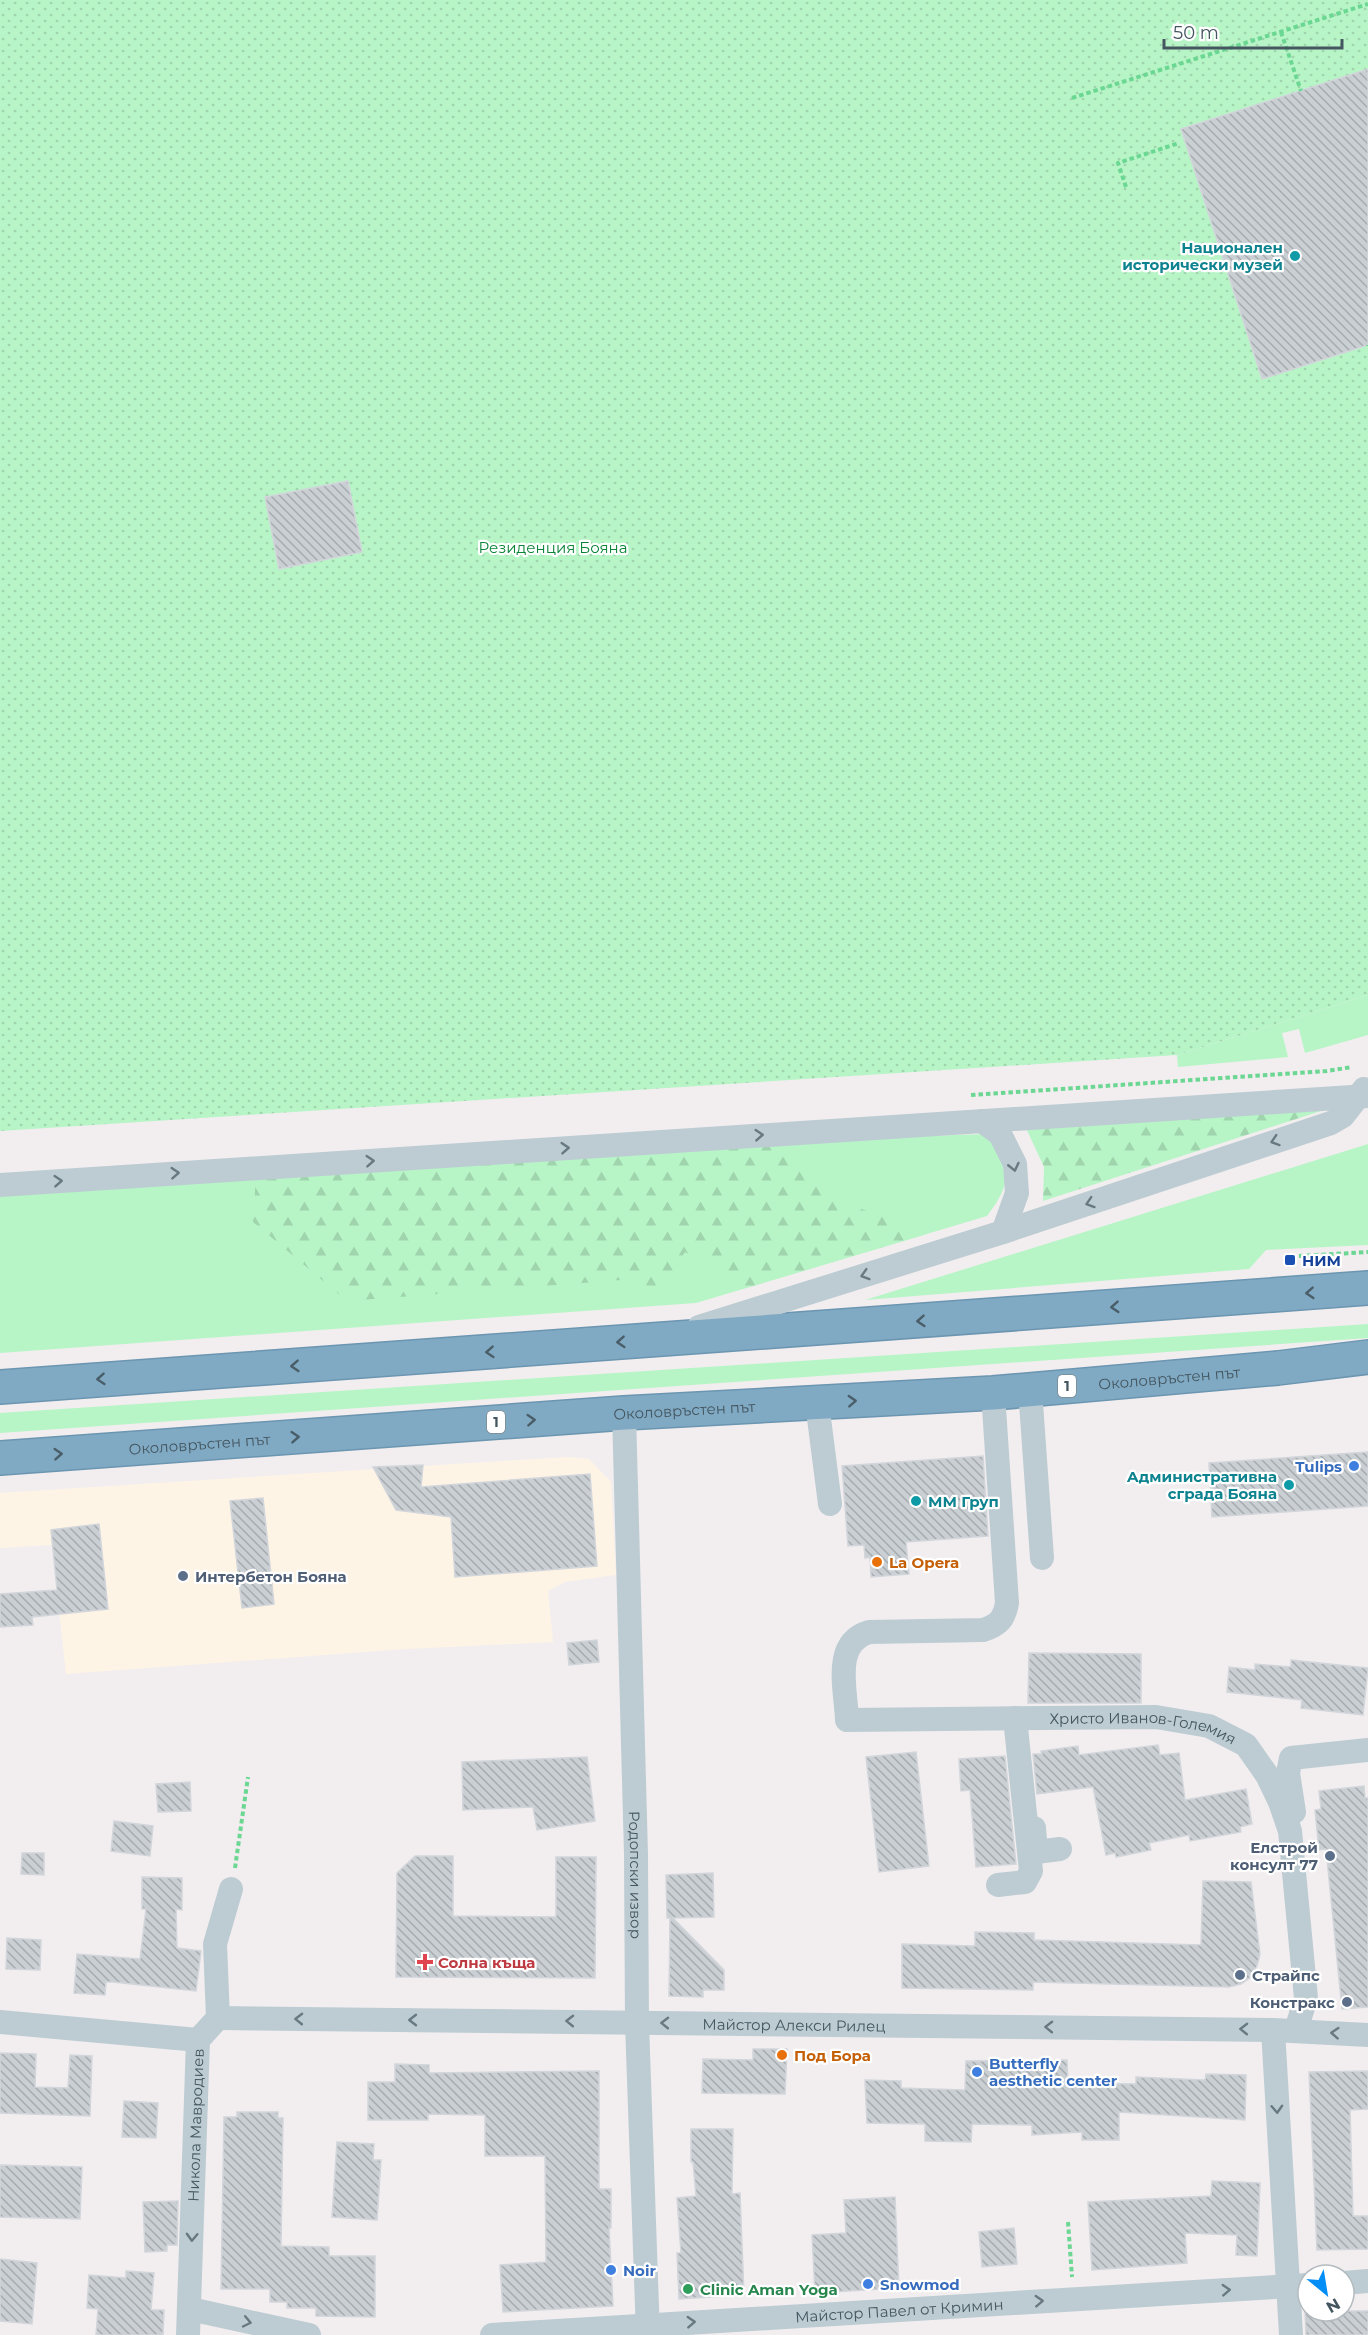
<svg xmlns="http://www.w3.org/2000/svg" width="1368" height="2335" font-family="Montserrat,sans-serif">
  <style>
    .commercial { fill: #fef4e6 }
    .grass { fill: #b7f5c7 }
    .forest { fill: url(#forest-firs) }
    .park { fill: url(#park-dots) }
    .building { fill: url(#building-back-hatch); stroke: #d2d6db; stroke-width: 1.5 }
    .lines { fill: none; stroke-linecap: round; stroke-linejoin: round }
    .highway-casing { stroke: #6b95b0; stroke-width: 36 }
    .path { stroke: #6bd793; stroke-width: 4; stroke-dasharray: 4.5 3; stroke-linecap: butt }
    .minor { stroke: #bdccd3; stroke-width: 24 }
    .highway { stroke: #80aac4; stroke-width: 33 }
    .oneway { stroke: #687982 }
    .oneway2 { stroke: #4a5e69 }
    .culture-dot { fill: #0f9aa8; stroke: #fff; stroke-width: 2 }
    .transit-dot { fill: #1a4fb4; stroke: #fff; stroke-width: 2 }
    .shop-dot { fill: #3f7fe0; stroke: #fff; stroke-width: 2 }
    .food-dot { fill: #e8710a; stroke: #fff; stroke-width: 2 }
    .service-dot { fill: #5c6f8a; stroke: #fff; stroke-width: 2 }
    .health-dot { fill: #e0444e; stroke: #fff; stroke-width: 2 }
    .leisure-dot { fill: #2e9e5b; stroke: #fff; stroke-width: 2 }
    .labels { text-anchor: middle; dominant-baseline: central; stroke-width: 4.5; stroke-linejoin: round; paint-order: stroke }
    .shield { fill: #fff; stroke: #7c898f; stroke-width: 1.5 }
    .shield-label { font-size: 14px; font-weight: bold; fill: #44565f }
    .culture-label { font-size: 15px; font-weight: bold; fill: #0d838f; stroke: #fff; text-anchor: end }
    .park-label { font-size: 15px; fill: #0b8438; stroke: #fff }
    .transit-label { font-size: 15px; font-weight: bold; fill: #164399; stroke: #fff; text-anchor: start }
    .street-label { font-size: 15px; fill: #44565f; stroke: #fff }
    .shop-label { font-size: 15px; font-weight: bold; fill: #366cbe; stroke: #fff; text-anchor: start }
    .food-label { font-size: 15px; font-weight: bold; fill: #c56008; stroke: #fff; text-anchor: start }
    .service-label { font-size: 15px; font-weight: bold; fill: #4e5e75; stroke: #fff; text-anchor: start }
    .health-label { font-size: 15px; font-weight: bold; fill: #be3a42; stroke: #fff; text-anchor: start }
    .leisure-label { font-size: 15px; font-weight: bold; fill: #27864d; stroke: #fff; text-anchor: start }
  </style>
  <defs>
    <pattern id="forest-firs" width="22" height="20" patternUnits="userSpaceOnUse" patternTransform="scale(1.5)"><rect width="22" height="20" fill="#b7f5c7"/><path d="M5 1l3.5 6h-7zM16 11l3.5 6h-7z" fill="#9fd4ad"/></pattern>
    <pattern id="park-dots" width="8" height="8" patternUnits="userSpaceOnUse" patternTransform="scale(1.5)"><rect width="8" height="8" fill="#b7f5c7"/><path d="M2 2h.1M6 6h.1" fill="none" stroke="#9fd4ad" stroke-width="1.8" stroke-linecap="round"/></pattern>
    <pattern id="building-back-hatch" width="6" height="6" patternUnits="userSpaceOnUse" patternTransform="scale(1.5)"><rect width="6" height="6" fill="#cacfd4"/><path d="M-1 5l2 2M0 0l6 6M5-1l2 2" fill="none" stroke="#a6abaf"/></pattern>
  </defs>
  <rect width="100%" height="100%" fill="#f2eeef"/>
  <!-- commercial -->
  <path class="commercial" d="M567,1457L589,1459L611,1482L616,1575L565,1582L548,1591L553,1642L406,1649L66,1674L52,1545L0,1548V1493Z"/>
  <!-- grass -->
  <path class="grass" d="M1368,995V1035L1305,1053L1299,1029L1282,1033L1288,1057L1178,1067L1177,1055Z
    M986,1134C1013,1166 1012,1183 987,1216L696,1303L0,1353V1192L779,1141Z
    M1368,1144V1245L1266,1250L1249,1269L865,1300Z
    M1368,1324V1338L0,1433V1413Z"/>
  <!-- forest -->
  <path class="forest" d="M1327,1109L1043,1201L1044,1167L1025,1126Z
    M779,1141L828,1196L927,1234L746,1288L685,1252L659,1292L634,1279L347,1301L253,1222L256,1176Z"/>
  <!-- park -->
  <path class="park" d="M0,0H1368V995L1177,1055L0,1131Z"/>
  <!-- building -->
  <path class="building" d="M1368,69V345L1262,379L1181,129Z
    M348,481L362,552L279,569L265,497Z
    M1368,1452V1506L1212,1517L1209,1463Z
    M983,1456L988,1536L906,1542L909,1574L871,1577L870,1557L865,1558L864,1545L848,1546L842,1466Z
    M423,1465L421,1487L590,1474L597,1566L455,1577L451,1517L396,1510L373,1467Z
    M263,1498L274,1604L242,1608L230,1501Z
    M99,1524L108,1609L32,1617L33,1625L0,1627V1594L57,1590L51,1530Z
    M597,1640L599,1662L569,1665L567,1643Z
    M1029,1653L1141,1654V1703H1028Z
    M1291,1660L1368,1668L1363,1715L1301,1708L1302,1700L1227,1692L1229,1667L1255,1670V1664L1291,1667Z
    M1158,1745L1160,1755L1179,1753L1185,1800L1246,1789L1252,1824L1240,1827L1241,1832L1190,1841L1189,1835L1149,1843L1151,1850L1116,1857L1115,1853L1106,1855L1093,1787L1037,1794L1033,1754H1042L1041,1751L1078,1746L1079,1755Z
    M916,1752L929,1866L879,1872L866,1757Z
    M1005,1756L1016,1864L976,1867L970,1790L961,1791L959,1759Z
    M587,1757L595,1821L537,1830L533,1807L463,1810L462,1762Z
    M190,1782L191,1811L158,1812L156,1784Z
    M1364,1786L1365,1798H1368V2007L1342,2009L1326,1849L1319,1850L1315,1810L1321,1809L1319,1791Z
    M114,1821L153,1826L150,1856L111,1851Z
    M22,1853H44V1875L21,1874Z
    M415,1856H453V1916L556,1917V1857H596L595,1978L396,1977L397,1873Z
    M713,1873L714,1917L673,1918L724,1970V1990H703V1997L669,1996L670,1918H667L666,1875Z
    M142,1877L182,1878V1910L176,1909L177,1948L201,1951L196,1991L113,1982H106L105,1995L74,1993L77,1954L140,1959L146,1909H142Z
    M1203,1881L1251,1882L1260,1954L1257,1966L1251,1977L1241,1984L1229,1987L1033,1982V1990L902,1988V1944L975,1946V1932L1034,1933V1940L1201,1945Z
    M7,1938L41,1940L40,1970L6,1969Z
    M753,2049H787L785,2094L702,2093L703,2059L753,2060Z
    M0,2053L36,2054L35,2087L68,2088L70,2055L92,2056L90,2116L0,2113Z
    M1067,2060L1068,2083L1136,2084V2077L1205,2080L1206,2074L1246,2075L1245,2120L1119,2112V2140H1082V2132L1032,2135V2125L972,2124L971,2142L925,2141V2124L867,2123L865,2080L901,2081V2088L965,2090L966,2061Z
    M395,2064L429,2065V2073L599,2071V2189H611V2228H609L613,2306L503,2312L500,2265L546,2262L545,2156H485V2115L428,2114V2120H368V2082H395Z
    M1368,2071V2109L1350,2110L1353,2216H1368V2249L1317,2250L1309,2072Z
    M124,2101L158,2103L156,2138L122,2137Z
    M237,2112H278V2118H283L281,2246L329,2247V2256H375V2317L316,2316V2308H287V2302H270V2289H221L224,2117H237Z
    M691,2129H733L732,2194L740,2193L744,2295L679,2299L677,2253H681L677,2198L696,2196L693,2162H691Z
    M337,2142L374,2144L373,2160H381L377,2220L332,2217Z
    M0,2165L82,2167L80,2219L0,2217Z
    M1212,2181L1260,2183L1257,2256L1236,2255L1237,2235L1185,2233L1187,2263L1092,2270L1088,2202L1211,2196Z
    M895,2197L899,2288L815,2293L812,2235L846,2233L844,2200Z
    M178,2201L177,2245H167V2251L145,2252L143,2202Z
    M1014,2228L1017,2264L982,2267L979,2232Z
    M0,2259L37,2263L32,2324L0,2321Z
    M126,2271L154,2273L151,2310H164L163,2335H96L98,2309L87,2308L89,2275L126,2278Z
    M1305,2311H1368V2335H1306Z"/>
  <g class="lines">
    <defs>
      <g id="highway">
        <path d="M0,1387L1368,1288"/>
        <path id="s6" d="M0,1458L624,1413L993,1393L1278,1368L1368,1357"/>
      </g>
    </defs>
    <!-- highway casing -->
    <use href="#highway" class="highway-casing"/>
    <!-- path -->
    <path class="path" d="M1281,32L1301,91
      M1072,98L1368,4
      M1126,187L1118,163L1179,143
      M1368,345V346
      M971,1095L1327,1071L1352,1067
      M1299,1256L1368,1252
      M235,1868L248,1777
      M1068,2222L1072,2277"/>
    <!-- minor -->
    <g class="minor">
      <path d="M982,1121L1000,1134L1015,1164L1017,1193L1003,1232"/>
      <path d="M0,1185L1368,1096"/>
      <path d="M699,1327L1003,1232L1331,1123L1343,1116L1364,1089"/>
      <path d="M1030,1389L1042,1558"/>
      <path id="s1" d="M993,1393L1007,1603C1004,1619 999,1625 983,1630L869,1632C832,1643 846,1689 847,1720L1156,1717L1209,1726L1246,1745L1267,1775L1280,1802L1290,1831L1306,1998L1296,2030"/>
      <path d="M817,1403L830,1504"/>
      <path id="s2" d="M624,1413L636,1854L637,2023L648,2335"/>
      <path d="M1294,1812L1288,1773L1291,1758L1368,1750"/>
      <path d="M1034,1828L1036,1852L1060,1849"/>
      <path d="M998,1885L1025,1882L1031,1871L1015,1718"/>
      <path id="s3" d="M218,2018L1273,2030L1368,2035"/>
      <path d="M0,2022L198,2040"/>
      <path d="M1273,2030L1291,2335"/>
      <path d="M1344,2283L1368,2281"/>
      <path d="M190,2309L309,2335"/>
      <path id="s4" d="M188,2335L198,2040L218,2018L215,1944L231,1889"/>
      <path id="s5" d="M492,2335L1308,2285"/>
    </g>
    <!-- highway -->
    <use href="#highway" class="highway"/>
  </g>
  <!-- one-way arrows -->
  <defs><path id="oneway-chevron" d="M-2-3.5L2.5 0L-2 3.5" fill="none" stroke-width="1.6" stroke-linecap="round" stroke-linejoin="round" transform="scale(1.5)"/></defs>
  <g class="oneway">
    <use href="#oneway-chevron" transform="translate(759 1135) rotate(-4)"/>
    <use href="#oneway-chevron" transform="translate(1275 1141) rotate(162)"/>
    <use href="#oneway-chevron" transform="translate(565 1148) rotate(-4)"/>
    <use href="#oneway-chevron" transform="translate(370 1161) rotate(-4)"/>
    <use href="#oneway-chevron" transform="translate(1014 1167) rotate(77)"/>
    <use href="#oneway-chevron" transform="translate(175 1173) rotate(-4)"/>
    <use href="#oneway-chevron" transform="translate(58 1181) rotate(-4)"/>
    <use href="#oneway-chevron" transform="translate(1090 1203) rotate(162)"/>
    <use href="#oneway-chevron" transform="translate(865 1275) rotate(163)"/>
    <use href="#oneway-chevron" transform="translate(299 2019) rotate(-179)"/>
    <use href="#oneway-chevron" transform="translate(413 2020) rotate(180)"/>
    <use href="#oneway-chevron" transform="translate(570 2021) rotate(-179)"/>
    <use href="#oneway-chevron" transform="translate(665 2023) rotate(-179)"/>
    <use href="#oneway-chevron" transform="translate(1049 2027) rotate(-179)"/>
    <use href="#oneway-chevron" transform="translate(1244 2029) rotate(-179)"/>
    <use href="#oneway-chevron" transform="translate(1335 2033) rotate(-176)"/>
    <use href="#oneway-chevron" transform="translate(1277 2109) rotate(87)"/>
    <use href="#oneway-chevron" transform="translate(192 2237) rotate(92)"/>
    <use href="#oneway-chevron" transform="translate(1226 2290) rotate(-3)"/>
    <use href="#oneway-chevron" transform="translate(1039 2301) rotate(-3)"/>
    <use href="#oneway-chevron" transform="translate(247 2322) rotate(12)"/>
    <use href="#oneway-chevron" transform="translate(691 2322) rotate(-3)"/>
  </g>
  <g class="oneway2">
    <use href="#oneway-chevron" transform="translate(1310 1293) rotate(176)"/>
    <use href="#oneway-chevron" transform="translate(1115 1307) rotate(176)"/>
    <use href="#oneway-chevron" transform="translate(921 1321) rotate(176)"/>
    <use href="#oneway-chevron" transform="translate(621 1342) rotate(176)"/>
    <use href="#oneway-chevron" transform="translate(490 1352) rotate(176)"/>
    <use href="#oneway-chevron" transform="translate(295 1366) rotate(176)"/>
    <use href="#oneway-chevron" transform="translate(101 1379) rotate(176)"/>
    <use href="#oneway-chevron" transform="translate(852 1401) rotate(-3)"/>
    <use href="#oneway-chevron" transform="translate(531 1420) rotate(-4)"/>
    <use href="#oneway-chevron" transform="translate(295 1437) rotate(-4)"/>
    <use href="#oneway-chevron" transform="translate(58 1454) rotate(-4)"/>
  </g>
  <!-- markers -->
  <g class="culture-dot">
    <circle cx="1295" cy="256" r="6"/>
    <circle cx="1289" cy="1485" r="6"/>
    <circle cx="916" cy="1501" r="6"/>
  </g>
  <rect class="transit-dot" x="1284" y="1254" width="12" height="12" rx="3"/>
  <g class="shop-dot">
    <circle cx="1354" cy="1466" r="6"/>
    <circle cx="977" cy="2072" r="6"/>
    <circle cx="611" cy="2270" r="6"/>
    <circle cx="868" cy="2284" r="6"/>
  </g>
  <g class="food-dot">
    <circle cx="877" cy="1562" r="6"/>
    <circle cx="782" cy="2055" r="6"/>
  </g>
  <g class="service-dot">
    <circle cx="183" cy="1576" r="6"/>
    <circle cx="1330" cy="1856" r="6"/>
    <circle cx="1240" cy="1975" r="6"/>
    <circle cx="1347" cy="2002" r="6"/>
  </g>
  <path class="health-dot" d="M422 1953h6v6h6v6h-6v6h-6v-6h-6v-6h6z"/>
  <circle class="leisure-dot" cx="688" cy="2289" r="6"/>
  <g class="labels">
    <!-- shield labels -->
    <g class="shield">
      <rect x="1058" y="1375" width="18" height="22" rx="4.5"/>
      <rect x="487" y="1411" width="18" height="22" rx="4.5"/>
    </g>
    <g class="shield-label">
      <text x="1067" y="1386">1</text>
      <text x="496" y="1422">1</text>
    </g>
    <!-- culture labels -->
    <g class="culture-label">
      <text x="1283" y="247">Национален<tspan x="1283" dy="17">исторически музей</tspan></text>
      <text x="1277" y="1476">Административна<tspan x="1277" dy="17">сграда Бояна</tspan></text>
      <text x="928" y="1501" text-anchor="start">ММ Груп</text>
    </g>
    <!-- park labels -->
    <g class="park-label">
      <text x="553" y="547">Резиденция Бояна</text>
    </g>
    <!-- transit labels -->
    <g class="transit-label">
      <text x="1302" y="1260">НИМ</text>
    </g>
    <!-- street labels -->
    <g class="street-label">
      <text stroke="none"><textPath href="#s6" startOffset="1172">Околовръстен път</textPath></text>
      <text stroke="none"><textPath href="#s6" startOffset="686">Околовръстен път</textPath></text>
      <text stroke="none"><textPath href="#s6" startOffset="200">Околовръстен път</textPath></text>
      <text stroke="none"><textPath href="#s1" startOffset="760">Христо Иванов-Големия</textPath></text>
      <text stroke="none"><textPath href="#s2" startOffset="462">Родопски извор</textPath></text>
      <text stroke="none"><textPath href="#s3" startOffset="576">Майстор Алекси Рилец</textPath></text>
      <text stroke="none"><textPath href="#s4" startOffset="210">Никола Мавродиев</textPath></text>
      <text stroke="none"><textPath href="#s5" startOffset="408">Майстор Павел от Кримин</textPath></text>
    </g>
    <!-- shop labels -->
    <g class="shop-label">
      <text x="1342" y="1466" text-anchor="end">Tulips</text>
      <text x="989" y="2063">Butterfly<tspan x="989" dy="17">aesthetic center</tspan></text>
      <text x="623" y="2270">Noir</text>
      <text x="880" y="2284">Snowmod</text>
    </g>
    <!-- food labels -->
    <g class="food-label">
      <text x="889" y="1562">La Opera</text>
      <text x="794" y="2055">Под Бора</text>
    </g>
    <!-- service labels -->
    <g class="service-label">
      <text x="195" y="1576">Интербетон Бояна</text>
      <text x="1318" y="1847" text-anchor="end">Елстрой<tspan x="1318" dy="17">консулт 77</tspan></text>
      <text x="1252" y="1975">Страйпс</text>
      <text x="1335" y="2002" text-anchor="end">Констракс</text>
    </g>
    <!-- health labels -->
    <g class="health-label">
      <text x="438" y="1962">Солна къща</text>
    </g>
    <!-- leisure labels -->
    <g class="leisure-label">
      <text x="700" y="2289">Clinic Aman Yoga</text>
    </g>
  </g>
  <!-- north arrow -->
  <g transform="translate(1326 2293) rotate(150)"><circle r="28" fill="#ffffff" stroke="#b4bbbf" stroke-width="1.5"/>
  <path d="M0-4.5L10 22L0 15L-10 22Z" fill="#028ef7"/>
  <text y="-9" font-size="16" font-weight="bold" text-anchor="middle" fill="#44565f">N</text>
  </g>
  <!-- scale -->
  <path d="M1164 39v9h178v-9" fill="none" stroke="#44565f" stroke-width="3"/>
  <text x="1173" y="39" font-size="18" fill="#44565f" stroke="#ffffff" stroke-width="4.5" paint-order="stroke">50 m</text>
</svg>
